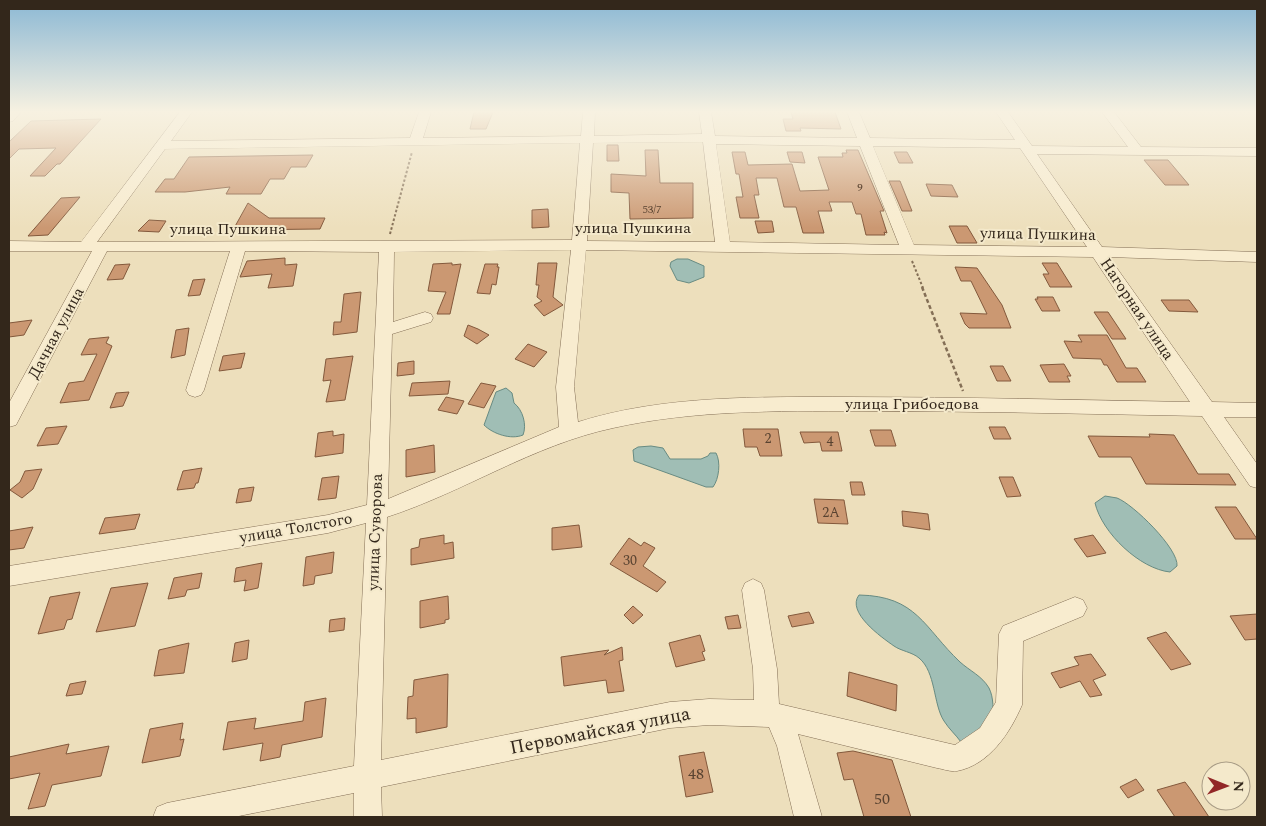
<svg xmlns="http://www.w3.org/2000/svg" width="1266" height="826" font-family="Spectral,serif">
  <style>
    .water { fill: #a0beb5; stroke: #688b82 }
    .building { fill: #cb9872; stroke: #83593c }
    .lines { fill: none; stroke-linecap: round; stroke-linejoin: round }
    .minor-casing { stroke: #846f56; stroke-width: 1 }
    .path-far1 { stroke: #846f56; stroke-width: 2; stroke-dasharray: 2.5 2; stroke-linecap: butt }
    .path { stroke: #846f56; stroke-width: 2.5; stroke-dasharray: 4 2.5; stroke-linecap: butt }
    .minor { fill: #f8eccf; fill-rule: evenodd }
    .labels { text-anchor: middle; dominant-baseline: central; stroke-width: 4; stroke-linejoin: round; paint-order: stroke }
    .far-number-label { font-size: 11px; fill: #594331 }
    .number-label { font-size: 14px; fill: #594331 }
    .street-label { font-size: 16px; fill: #33271b; stroke: #f4e9cb }
    .near-number-label { font-size: 16px; fill: #594331 }
    .near-street-label { font-size: 19px; fill: #33271b; stroke: #f4e9cb }
  </style>
  <rect width="100%" height="100%" fill="#eddfbc"/>
  <!-- water -->
  <path class="water" d="M677,259H688L704,266V277L689,283L677,280L670,266L671,262Z
    M506,388L512,393L514,403C523,410 527,425 523,435C511,440 493,434 484,425L496,392Z
    M651,446L663,448L670,459H701L708,456L710,453H716C721,462 719,479 713,487H706L634,461L633,450L638,447Z
    M1105,496C1109,497 1113,497 1117,498C1133,504 1179,549 1177,566L1170,572C1140,569 1102,533 1095,503Z
    M859,595C917,596 924,628 960,662C970,671 982,676 989,688C994,698 993,710 993,722L961,742C956,735 949,729 944,721C933,704 936,672 919,658C912,652 901,651 894,646C881,637 846,612 859,595Z"/>
  <!-- building -->
  <path class="building" d="M474,112H493L486,129H470Z
    M791,112H835L841,129L800,128L801,131H786L783,119H793Z
    M101,119L60,164H57L45,176H30L56,148L19,149L9,159V142L31,121Z
    M607,145H618L619,161H607Z
    M645,150H658L660,183H693V218L630,219L629,193L611,192V174L646,176Z
    M846,150H858L884,211H880L887,233L884,232L885,235H866L861,214H856L852,202H829L832,211H818L824,233H803L796,207H784L777,178H756L759,195H754L759,218H740L736,197H743L739,174H736L732,152H745L748,165L792,164L800,191L829,190L818,157H843L842,153H847Z
    M787,152H802L805,163L790,162Z
    M894,152H907L913,163H899Z
    M313,155L306,167H291L284,179H270L261,194H226L230,187L185,192H155L165,179H174L189,157Z
    M1144,160H1168L1189,185H1165Z
    M889,181H900L912,211H902Z
    M926,184L952,185L958,197L931,196Z
    M80,197L48,235L28,236L61,198Z
    M248,203L269,218H325L320,229L233,230Z
    M548,209L549,227L532,228V210Z
    M149,220L166,221L159,232L138,231Z
    M755,221H772L774,232L758,233Z
    M949,226H967L977,243H957Z
    M285,258V265L297,264L293,286L268,288L272,274L240,277L247,261Z
    M452,263V265L461,264L450,314H437L446,292L428,291L433,264Z
    M538,263H557L553,297L563,305L544,316L534,305L542,301L537,297L539,285H536Z
    M1042,263H1057L1072,287H1050L1043,274H1049Z
    M130,264L123,279L107,280L115,265Z
    M485,264H498L497,267H499L496,285L492,284L490,294L477,293Z
    M955,267L977,268L1002,305L1011,328H969L965,324L960,313L987,314L971,281H961Z
    M205,279L200,295L188,296L193,280Z
    M361,292L357,332L333,335L334,322H341L344,294Z
    M1037,297H1053L1060,311H1042L1035,299H1038Z
    M1161,300H1189L1198,312L1169,311Z
    M1094,312H1108L1126,339H1112Z
    M32,320L24,335L9,337V323Z
    M468,325L478,329L489,335L477,344L464,336Z
    M189,328L185,355L171,358L176,330Z
    M1078,335H1107L1126,368H1137L1146,382H1117L1107,365H1104L1101,359L1073,358L1064,341L1082,342Z
    M109,337L106,343L112,346L89,400L60,403L69,383L84,381L97,354L81,355L89,339Z
    M528,344L547,352L534,367L515,359Z
    M245,353L241,368L219,371L223,356Z
    M353,356L345,400L326,402L331,380L323,381L326,359Z
    M414,361V374L397,376L398,363Z
    M1064,364L1071,376H1067L1070,382H1049L1040,365Z
    M990,366H1003L1011,381H997Z
    M450,381L448,394L409,396L412,383Z
    M481,383L496,386L484,408L468,404Z
    M129,392L123,406L110,408L116,393Z
    M446,397L464,401L457,414L438,410Z
    M67,426L58,444L37,446L46,428Z
    M989,427H1005L1011,439H994Z
    M743,429H778L782,456H760L757,447H745Z
    M870,430H891L896,446H875Z
    M333,431V436L344,434L343,453L315,457L318,433Z
    M800,432H838L842,451H822L820,442L804,443Z
    M1149,434L1174,435L1198,474H1229L1236,485L1146,484L1131,457H1099L1088,436L1150,437Z
    M434,445L435,472L406,477V450Z
    M202,468L198,483H196L194,488L177,490L183,471Z
    M42,469L33,489L22,498L10,490L20,482L25,471Z
    M339,476L336,498L318,500L322,478Z
    M999,477H1013L1021,496L1007,497Z
    M850,482H862L865,495H852Z
    M254,487L251,501L236,503L239,489Z
    M814,499L844,500L848,524L818,523Z
    M1215,507H1236L1257,539H1235Z
    M902,511L928,514L930,530L903,526Z
    M140,514L135,529L99,534L105,518Z
    M579,525L582,547L552,550V528Z
    M33,527L24,548L9,550V531Z
    M444,535V544L453,542L454,558L411,565V549L419,547L420,539Z
    M1093,535L1106,553L1087,557L1074,539Z
    M629,538L641,546L644,542L655,548L643,566L666,582L657,592L610,564Z
    M334,552L332,573L315,576L314,584L303,586L306,557Z
    M262,563L258,588L244,591L246,580L234,582L236,568Z
    M202,573L199,588L187,590L185,596L168,599L174,578Z
    M148,583L135,626L96,632L111,588Z
    M80,592L72,619L67,620L64,629L38,634L50,597Z
    M448,596L449,619L445,620V623L420,628V601Z
    M633,606L643,615L633,624L624,615Z
    M809,612L814,623L792,627L788,616Z
    M1257,614V639L1245,640L1230,616Z
    M738,615L741,628L728,629L725,617Z
    M345,618L344,630L329,632L330,620Z
    M1166,632L1191,664L1171,670L1147,638Z
    M700,635L705,651L702,652L705,660L676,667L669,643Z
    M249,640L247,659L232,662L235,643Z
    M189,643L184,673L154,676L159,650Z
    M622,647L623,660L619,661L624,691L608,693L606,680L564,686L561,657L609,650L604,655Z
    M1091,654L1106,675L1093,680L1102,695L1090,697L1080,681L1060,688L1051,673L1079,665L1074,657Z
    M849,672L897,685L896,711L847,696Z
    M448,674L447,727L416,733V718L407,719L408,697L413,696L414,680Z
    M86,681L82,694L66,696L70,684Z
    M326,698L322,737L282,745L280,757L260,761L263,743L223,750L228,722L256,718L254,729L303,721L305,702Z
    M183,723L180,740L184,739L180,756L142,763L150,729Z
    M69,744L66,754L109,746L101,776L52,785L45,806L28,809L40,773L9,779V757Z
    M853,751L892,760L911,817H864L853,779L844,780L837,753Z
    M704,752L713,792L686,797L679,756Z
    M1136,779L1144,790L1128,798L1120,787Z
    M1185,782L1191,790L1209,817H1175L1157,790Z"/>
  <g class="lines">
    <defs>
      <path id="minor" d="M9,112H21L13,121L9,122Z
        M180,112H192L171,141L410,138L419,112H431L423,138L581,136L583,112H595L594,136L702,134L699,112H711L715,136L857,138L847,112H859L870,138L1015,140L996,112H1008L1032,146L1128,147L1102,112H1114L1141,147L1257,148V156L1037,154L1102,247L1257,252V262L1109,257L1212,402L1257,403V417H1224L1257,464V488L1250,486L1202,416C1087,414 973,411 859,411C777,411 693,410 613,428C533,445 464,492 387,517L381,760L670,702L709,699L754,700L753,669L742,590L745,583L753,579L761,583L764,590L777,669L779,704L955,745L980,728L996,702L999,634L1003,626L1075,597L1083,600L1087,608L1083,616L1023,641L1022,705C1010,733 989,765 957,771C951,772 943,769 937,768L798,734L822,817H794L777,746L769,727L709,725L670,728L381,787L382,817H354V793L234,817H153L157,807L167,803L354,766L366,523L328,533L9,586V566L328,515L367,505L379,252L245,251L204,390L201,395L195,397L189,395L186,390L230,251H107L16,425L9,427V403L92,251H9V241L81,242ZM703,142L715,242L587,241L593,143ZM580,143L572,240L97,242L165,149ZM716,144L860,146L899,245L730,242ZM873,146L1020,148L1087,247L914,245ZM571,250L556,387L559,427L388,499L392,334L431,322L433,318L431,314L425,312L393,322L394,252ZM586,250L1093,257L1190,402C1077,400 963,397 849,397C759,397 664,395 578,422L574,387Z"/>
    </defs>
    <!-- minor casing -->
    <use href="#minor" class="minor-casing"/>
    <!-- path-far1 -->
    <path class="path-far1" d="M390,234L412,152
      M912,261L923,288"/>
    <!-- path -->
    <path class="path" d="M922,287L963,391"/>
    <!-- minor -->
    <use href="#minor" class="minor"/>
  </g>
  <!-- sky -->
  <linearGradient id="sky" x2="0" y2="1"><stop stop-color="#8bb8d4"/><stop offset="0.49" stop-color="#f7f1e1"/><stop offset="1" stop-color="#f7f1e1" stop-opacity="0"/></linearGradient>
  <rect width="1266" height="228" fill="url(#sky)"/>
  <g class="labels">
    <!-- far-number labels -->
    <g class="far-number-label">
      <text x="860" y="187">9</text>
      <text x="652" y="209">53/7</text>
    </g>
    <!-- number labels -->
    <g class="number-label">
      <text x="768" y="438">2</text>
      <text x="830" y="441">4</text>
      <text x="831" y="512">2А</text>
      <text x="630" y="560">30</text>
    </g>
    <!-- street labels -->
    <g class="street-label">
      <text x="633" y="228">улица Пушкина</text>
      <text x="228" y="229">улица Пушкина</text>
      <text transform="translate(1038 234) rotate(1)">улица Пушкина</text>
      <text transform="translate(1137 309) rotate(56)">Нагорная улица</text>
      <text transform="translate(56 333) rotate(-62)">Дачная улица</text>
      <text x="912" y="404">улица Грибоедова</text>
      <text transform="translate(296 528) rotate(-10)">улица Толстого</text>
      <text transform="translate(375 532) rotate(-88)">улица Суворова</text>
    </g>
    <!-- near-number labels -->
    <g class="near-number-label">
      <text x="696" y="774">48</text>
      <text x="882" y="799">50</text>
    </g>
    <!-- near-street labels -->
    <g class="near-street-label">
      <text transform="translate(600 731) rotate(-11)">Первомайская улица</text>
    </g>
  </g>
  <!-- border -->
  <rect width="1266" height="826" fill="none" stroke="#33271b" stroke-width="20"/>
  <!-- north arrow -->
  <g transform="translate(1226 786) rotate(91)"><circle r="24" fill="#f4e9cb" stroke="#a79b85"/>
  <path d="M0-4L9 19L0 12L-9 19Z" fill="#922727"/>
  <text y="-8" font-size="14" font-weight="bold" text-anchor="middle" fill="#33271b">N</text>
  </g>
</svg>
